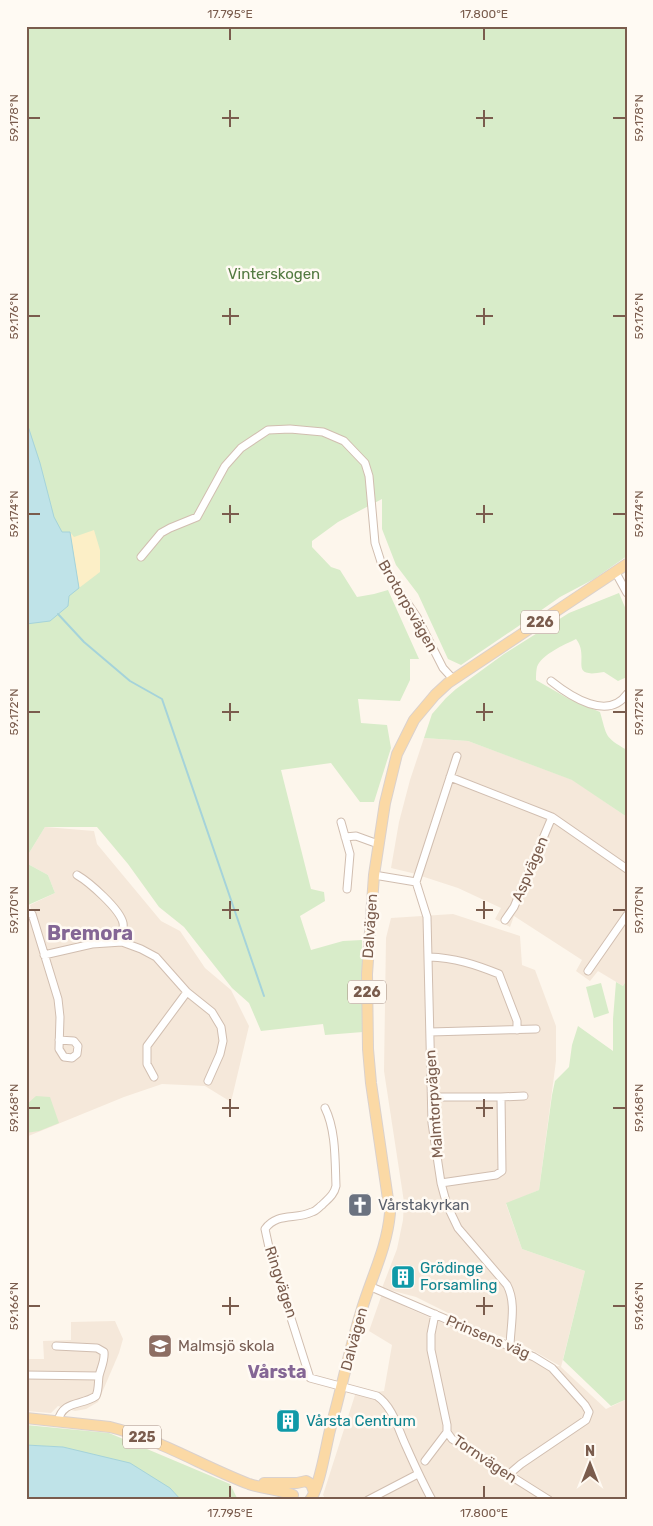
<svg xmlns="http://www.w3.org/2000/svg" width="653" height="1526" font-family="Rubik,sans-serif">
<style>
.residential{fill:#f5e8da}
.green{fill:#d8ecc9}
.sand{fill:#fcefc7}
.water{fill:#bfe3e8;stroke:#a5d3da}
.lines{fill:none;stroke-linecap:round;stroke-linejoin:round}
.stream{stroke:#a5d3da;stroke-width:2}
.minor-casing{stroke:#d1beb0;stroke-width:9}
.primary-casing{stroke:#dad1cd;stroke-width:12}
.minor{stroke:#fff;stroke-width:7}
.primary{stroke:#fbd9a5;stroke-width:10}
.ticks{fill:none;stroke:#7a5c4d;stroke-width:2}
.labels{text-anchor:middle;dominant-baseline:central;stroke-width:5;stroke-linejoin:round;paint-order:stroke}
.shield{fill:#fffaf3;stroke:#a28b7f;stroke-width:1}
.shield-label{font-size:14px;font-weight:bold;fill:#7a5c4d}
.park-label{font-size:15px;fill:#537a41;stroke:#fffaf3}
.street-label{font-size:15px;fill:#7a5c4d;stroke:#fffaf3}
.worship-label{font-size:15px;fill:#5b616d;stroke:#fffaf3;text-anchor:start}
.culture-label{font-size:15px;fill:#0d838f;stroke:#fffaf3;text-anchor:start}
.education-label{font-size:15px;fill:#785e54;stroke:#fffaf3;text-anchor:start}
.quarter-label{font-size:18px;font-weight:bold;fill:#846695;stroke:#fffaf3}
.district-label{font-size:20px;font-weight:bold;fill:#846695;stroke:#fffaf3}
.neatline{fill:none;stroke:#7a5c4d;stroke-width:2}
.ticks-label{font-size:12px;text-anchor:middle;fill:#7a5c4d}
</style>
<rect width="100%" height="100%" fill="#fdf6ec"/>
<path class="residential" d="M424 738 468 741 573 780 627 817V979L623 986 598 971 590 981 576 971 582 960 514 916 510 927 495 919 501 908 458 888 412 873 391 868 399 822 410 780Z
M45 827 94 831 97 844 161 921 180 931 205 968 231 990 249 1026 231 1102 205 1086 162 1084 124 1097 26 1137V917L32 914 30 905 55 893 48 875 26 863V858Z
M453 914 520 936 522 965 535 970 556 1026V1061L539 1190 506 1204 522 1249 585 1271 561 1367 606 1409 627 1399V1500H326L323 1495 355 1395 384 1391 392 1345 369 1331 382 1294 410 1309 546 1367 560 1366 518 1342 484 1331 416 1297 382 1288 397 1249 403 1220 404 1202 384 1071 386 938 391 918Z
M115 1321 123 1339 119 1353 98 1402 86 1409 75 1411 58 1406 51 1413 26 1411V1359H44L43 1341 71 1340V1322Z"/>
<path class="green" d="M26 26H627V556L594 579 560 597 523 623 461 665 448 659 418 594 396 565 382 529V499L338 522 312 541V547L331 567 340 570 357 597 374 594 388 590 419 659H410V680L400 701 358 699 361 723 387 725 391 748 374 802H360L331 763 281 770 311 889 324 892 325 901 300 916 311 950 343 941 362 940 363 1032 325 1035 323 1024 261 1031 249 1003 232 988 184 927 159 907 128 864 97 827H45L26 858Z
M619 593 627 612V677L618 681 604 672C566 679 591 658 576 639 564 645 542 654 537 667 536 671 536 676 536 680L569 699 600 712C607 736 604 737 627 750V817L572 780 468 741 424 738 432 714 446 698 456 689 504 654 569 613Z
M26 863 48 875 55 893 26 906Z
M627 979V1399L611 1406 563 1360 585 1271 522 1249 506 1203 539 1190 552 1095 555 1081 569 1067 572 1045 578 1026 613 1051V1019L616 982 623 986Z
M601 983 609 1013 594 1018 586 987Z
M36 1096 50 1097 59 1123 39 1131 26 1133V1105Z
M26 1425 109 1433 230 1484 238 1500H181L170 1488 63 1447 26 1445Z"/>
<path class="sand" d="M94 530 100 550V572L79 588 70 532 74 537Z"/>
<path class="water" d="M26 420 40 463 54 517 62 532H70L79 588 69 596 68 606 50 621 26 624Z
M26 1445 63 1447 130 1463 170 1488 181 1500H26Z"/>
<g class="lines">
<path class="stream" d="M58 614 84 642 130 681 162 699 264 996"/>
<defs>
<path id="minor" d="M141 557 161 533 170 528 197 517 225 466 241 448 268 430 290 429 323 432 344 441 365 463 369 476 375 543 381 562 397 588 417 617 443 668 453 679
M616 573 627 593
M551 681C571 697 608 721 627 694
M450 777 552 817 627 869
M341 822 350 854 347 889
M345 837 356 836 378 844
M77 875C89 882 120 909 123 923 124 928 122 936 122 942
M374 875 416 882 427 917 432 1123 441 1183 447 1205 458 1228 507 1285C517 1304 510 1327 510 1348
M416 882 457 756
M26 913 32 914 58 999 60 1017 59 1049 64 1057 72 1058 77 1054 78 1046 74 1041 59 1040
M505 920 514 907 552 817
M44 955 92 944 122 942 141 949 156 957 187 992 212 1012 221 1027 223 1041 220 1054 208 1081
M429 957C455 958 474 964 499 974L517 1021V1030
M588 971 627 915
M430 1032 536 1029
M154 1077 147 1064V1046L187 992
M432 1097H501
M325 1108C336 1130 335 1161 336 1186 334 1195 328 1199 322 1205 319 1207 316 1211 312 1212 296 1220 277 1212 265 1229L270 1252 310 1378 377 1396C393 1407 398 1429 406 1446 414 1464 422 1482 432 1500
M441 1183 496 1175 502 1171 501 1097 524 1096
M369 1286 534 1357 552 1368 585 1405 589 1412 586 1420 521 1464 508 1475
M435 1314 431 1334V1350L447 1425V1432L452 1439 549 1500
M56 1346 97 1348 104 1352C105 1361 101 1367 99 1376 98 1383 99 1389 96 1396 81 1406 63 1400 58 1421
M26 1375 99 1376
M425 1461 447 1432
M368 1500 418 1474"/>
<path id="primary" d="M26 1418 110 1427C159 1439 202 1466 249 1484 263 1489 279 1489 293 1495
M264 1483H297L306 1481 311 1484 314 1492
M310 1500C319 1490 326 1446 330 1430 341 1391 349 1351 361 1312 371 1278 387 1248 390 1213L371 1083 368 1049 367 974 374 875 385 803 397 754 414 720 435 695 448 683 627 564"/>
</defs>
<use href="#minor" class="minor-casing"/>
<use href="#primary" class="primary-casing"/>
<use href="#minor" class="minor"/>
<use href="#primary" class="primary"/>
</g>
<path class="ticks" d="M230 28V40M484 28V40M230 110V127M484 110V127M28 118H40M222 118H239M476 118H493M613 118H626M230 308V325M484 308V325M28 316H40M222 316H239M476 316H493M613 316H626M230 505V523M484 505V523M28 514H40M222 514H239M476 514H493M613 514H626M230 703V721M484 703V721M28 712H40M222 712H239M476 712H493M613 712H626M230 901V919M484 901V919M28 910H40M222 910H239M476 910H493M613 910H626M230 1099V1117M484 1099V1117M28 1108H40M222 1108H239M476 1108H493M613 1108H626M230 1297V1315M484 1297V1315M28 1306H40M222 1306H239M476 1306H493M613 1306H626M230 1486V1498M484 1486V1498"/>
<defs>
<symbol id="church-square" viewBox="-11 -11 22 22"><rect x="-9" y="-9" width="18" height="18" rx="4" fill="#6b7280" stroke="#fffaf3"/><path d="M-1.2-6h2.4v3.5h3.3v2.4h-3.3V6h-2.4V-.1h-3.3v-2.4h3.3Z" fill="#fff"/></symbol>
<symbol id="building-square" viewBox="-11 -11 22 22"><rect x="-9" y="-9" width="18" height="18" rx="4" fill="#0f9aa8" stroke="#fffaf3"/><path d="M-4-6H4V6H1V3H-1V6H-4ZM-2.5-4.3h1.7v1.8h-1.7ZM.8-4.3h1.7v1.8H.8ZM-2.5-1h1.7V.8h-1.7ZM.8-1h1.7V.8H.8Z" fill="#fff"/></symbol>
<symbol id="school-square" viewBox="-11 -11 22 22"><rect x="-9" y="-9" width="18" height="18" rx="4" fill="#8d6e63" stroke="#fffaf3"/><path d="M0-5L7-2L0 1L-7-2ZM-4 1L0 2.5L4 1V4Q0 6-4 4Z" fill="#fff"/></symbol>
</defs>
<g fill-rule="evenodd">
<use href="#church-square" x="346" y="1191" width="28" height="28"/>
<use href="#building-square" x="389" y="1263" width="28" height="28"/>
<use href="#school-square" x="146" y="1332" width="28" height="28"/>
<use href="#building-square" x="274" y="1407" width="28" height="28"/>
</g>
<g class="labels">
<g class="shield">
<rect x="521" y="610.5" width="38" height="23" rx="4"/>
<rect x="348" y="980.5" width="38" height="23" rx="4"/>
<rect x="123" y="1425.5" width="38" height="23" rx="4"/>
</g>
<g class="shield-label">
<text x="540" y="622">226</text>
<text x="367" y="992">226</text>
<text x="142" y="1437">225</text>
</g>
<g class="park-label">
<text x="274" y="274">Vinterskogen</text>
</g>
<g class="street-label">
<text transform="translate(408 606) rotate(60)">Brotorpsvägen</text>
<text transform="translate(530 869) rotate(-67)">Aspvägen</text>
<text transform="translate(370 926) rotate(-86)">Dalvägen</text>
<text transform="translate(434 1104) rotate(-94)">Malmtorpvägen</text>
<text transform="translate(281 1282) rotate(72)">Ringvägen</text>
<text transform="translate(488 1337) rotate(23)">Prinsens väg</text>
<text transform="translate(354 1339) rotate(-75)">Dalvägen</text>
<text transform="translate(485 1459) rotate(34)">Tornvägen</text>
</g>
<g class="worship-label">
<text x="378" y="1205">Vårstakyrkan</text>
</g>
<g class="culture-label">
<text x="420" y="1268">Grödinge<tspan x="420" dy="17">Forsamling</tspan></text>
<text x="306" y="1421">Vårsta Centrum</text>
</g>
<g class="education-label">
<text x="178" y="1346">Malmsjö skola</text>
</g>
<g class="quarter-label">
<text x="277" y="1372">Vårsta</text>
</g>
<g class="district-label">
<text x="90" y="933">Bremora</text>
</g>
</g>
<rect width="653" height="1526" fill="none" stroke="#fffaf3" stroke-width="55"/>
<g transform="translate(590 1464)" stroke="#fffaf3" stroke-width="4" paint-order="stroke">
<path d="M0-4L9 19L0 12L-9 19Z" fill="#7a5c4d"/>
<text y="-8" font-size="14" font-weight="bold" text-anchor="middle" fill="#7a5c4d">N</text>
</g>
<rect x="28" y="28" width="598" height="1470" class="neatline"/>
<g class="ticks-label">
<text x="230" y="18">17.795°E</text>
<text x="484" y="18">17.800°E</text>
<text transform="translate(14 118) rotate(-90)" y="4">59.178°N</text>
<text transform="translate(639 118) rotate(-90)" y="4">59.178°N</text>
<text transform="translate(14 316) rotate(-90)" y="4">59.176°N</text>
<text transform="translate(639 316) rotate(-90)" y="4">59.176°N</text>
<text transform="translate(14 514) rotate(-90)" y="4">59.174°N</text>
<text transform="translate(639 514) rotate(-90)" y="4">59.174°N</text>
<text transform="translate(14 712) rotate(-90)" y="4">59.172°N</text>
<text transform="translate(639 712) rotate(-90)" y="4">59.172°N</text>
<text transform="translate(14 910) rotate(-90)" y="4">59.170°N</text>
<text transform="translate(639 910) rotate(-90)" y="4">59.170°N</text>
<text transform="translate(14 1108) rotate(-90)" y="4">59.168°N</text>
<text transform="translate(639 1108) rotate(-90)" y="4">59.168°N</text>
<text transform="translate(14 1306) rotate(-90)" y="4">59.166°N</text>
<text transform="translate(639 1306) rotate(-90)" y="4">59.166°N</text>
<text x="230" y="1517">17.795°E</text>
<text x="484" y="1517">17.800°E</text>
</g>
</svg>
